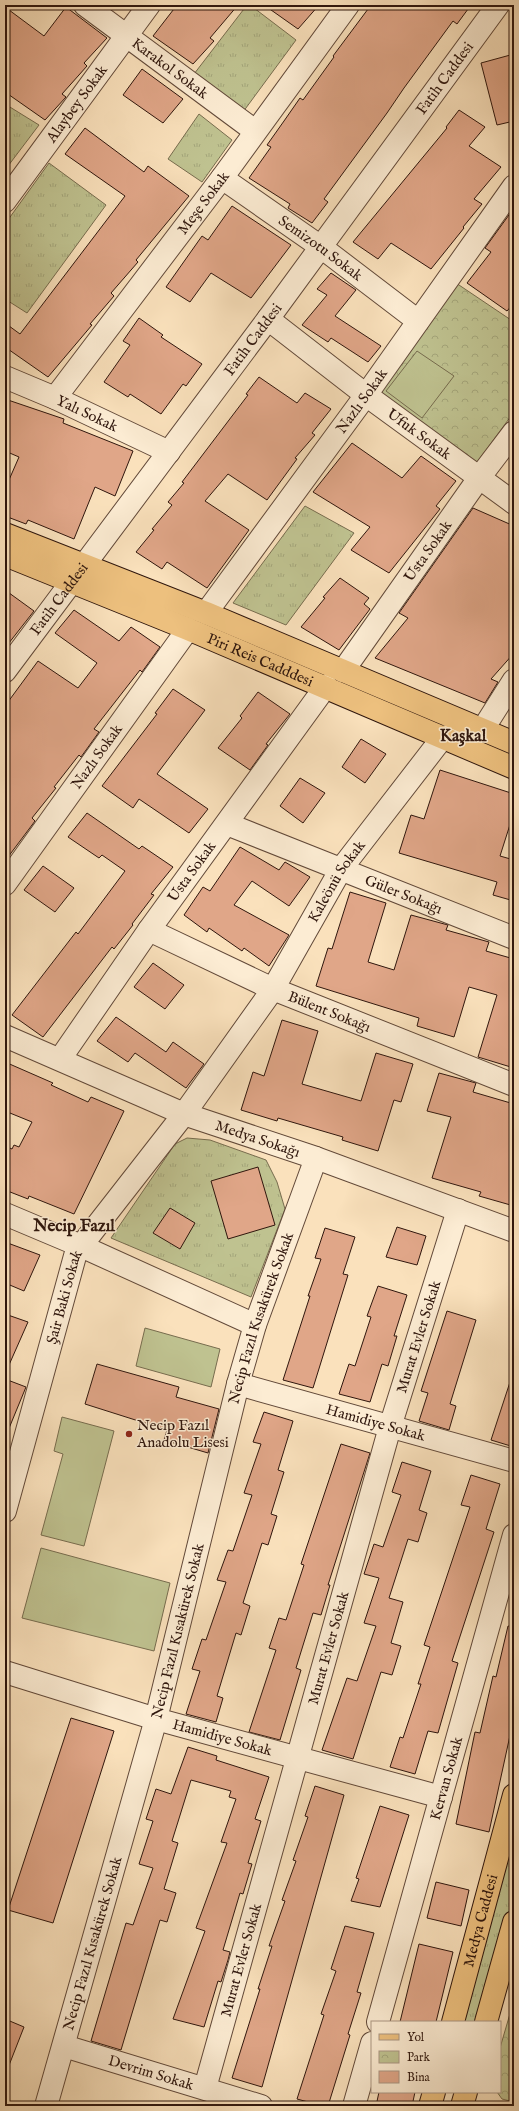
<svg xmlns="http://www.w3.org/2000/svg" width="519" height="2111" font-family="'IM FELL English',serif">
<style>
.grass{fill:url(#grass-tufts);stroke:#776c4e}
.park{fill:url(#park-crowns);stroke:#776c4e}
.pitch{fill:#bfc290;stroke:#776c4e}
.building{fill:#e0a688;stroke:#2f160d}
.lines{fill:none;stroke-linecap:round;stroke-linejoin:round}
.minor-casing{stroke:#624939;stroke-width:24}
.major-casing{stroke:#2f160d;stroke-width:24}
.minor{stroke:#fcecd3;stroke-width:22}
.major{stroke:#edc07e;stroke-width:22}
.poi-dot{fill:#8f2418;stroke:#fcecd3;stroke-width:1.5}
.labels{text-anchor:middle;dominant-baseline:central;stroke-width:3;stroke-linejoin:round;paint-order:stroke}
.street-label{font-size:15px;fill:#2f160d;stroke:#fcecd3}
.poi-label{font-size:15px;fill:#2f160d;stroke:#fcecd3;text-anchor:start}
.quarter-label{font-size:17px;font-weight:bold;fill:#2f160d;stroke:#fcecd3}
</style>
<defs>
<pattern id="grass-tufts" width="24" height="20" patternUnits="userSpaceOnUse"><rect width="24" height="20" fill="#bfc290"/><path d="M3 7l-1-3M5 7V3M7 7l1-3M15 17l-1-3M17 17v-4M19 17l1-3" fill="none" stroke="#a4a67b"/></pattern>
<pattern id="park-crowns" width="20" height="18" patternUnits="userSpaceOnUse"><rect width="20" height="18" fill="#bfc290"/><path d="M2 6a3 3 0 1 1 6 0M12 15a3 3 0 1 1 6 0" fill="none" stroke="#a4a67b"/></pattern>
</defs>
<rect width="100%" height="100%" fill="#fae1bc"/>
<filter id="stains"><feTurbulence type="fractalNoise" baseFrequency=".005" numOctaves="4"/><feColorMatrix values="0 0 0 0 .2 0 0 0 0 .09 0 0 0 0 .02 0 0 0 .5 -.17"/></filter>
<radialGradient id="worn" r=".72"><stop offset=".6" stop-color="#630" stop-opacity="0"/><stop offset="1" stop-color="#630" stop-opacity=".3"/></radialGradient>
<path class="grass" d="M247 5H250L296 40 243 112 194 74Z
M5 104 39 125 5 170Z
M199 114 232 140 202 182 168 159Z
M49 163 106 205 27 313 5 299V224Z
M305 506 354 533 286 625 233 603Z
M187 1138 210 1140 266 1160 277 1182 285 1209 251 1297 111 1238 175 1144Z
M514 1825V1895L478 2022H460Z"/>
<path class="park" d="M456 283 514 322V412L475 465 373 394Z
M514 2000V2102L502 2099 497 2092H500V2048Z"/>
<path class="pitch" d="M417 351 454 376 422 418 386 391Z
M145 1328 220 1349 211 1387 136 1366Z
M62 1417 114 1431 84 1546 41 1535 63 1454 54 1451Z
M41 1548 170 1583 154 1651 22 1618Z"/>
<path class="building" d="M177 5H238L210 38 214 41 193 64 153 36Z
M264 5H319L298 29Z
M371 5H471L457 24 453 21 404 88 387 113 324 199 328 202 312 223 288 208 290 204 249 178 271 147 267 145 284 121 300 98 303 100 334 57 333 56Z
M5 7 44 36 66 7 107 38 84 63 87 66 62 94 66 97 45 120 5 92Z
M514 54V121L497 125 481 63Z
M142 69 183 99 163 123 123 95Z
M459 110 485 127 469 146 501 167 474 199 482 204 463 227 464 228 431 269 391 243 378 259 353 242 447 128 446 127Z
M85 128 144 172 148 166 189 196 136 260 138 262 111 293 114 296 90 324 92 325 48 377 5 347V323L20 334 125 196 65 154Z
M232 206 291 245 251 298 211 273 190 302 166 287 202 236 208 240Z
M514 208V303L507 311 467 283 491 252 485 248Z
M331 273 356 290 335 316 381 346 368 362 331 338 328 342 302 325 327 295 317 289Z
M139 318 163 335 161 337 202 364 186 386 183 384 161 414 130 394 128 397 104 382 130 345 123 341Z
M259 377 297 403 305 393 331 409 312 433 315 435 295 458 297 459 267 500 228 474 205 501 249 530 207 588 167 562 162 569 136 552 154 530 152 529 172 505 168 502 184 483 182 482 248 395 246 394Z
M5 399 64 419 63 423 133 451 115 496 95 487 74 539 28 520 26 524 5 516V489L19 457 5 451Z
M352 443 402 478 421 456 456 481 436 506 440 509 389 573 351 550 370 527 313 492Z
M473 508 514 526V653L491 679 498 682 485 703 375 658 408 618 399 613Z
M340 578 369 598 364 604 370 609 339 650 301 627 325 598 323 597Z
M5 590 34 611 5 648Z
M74 610 119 641 131 627 160 647 142 672 140 670 94 729 99 732 81 757 79 755 54 787 56 788 32 818 35 821 5 861V706L38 661 78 688 97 663 55 633Z
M173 689 205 710 157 774 208 809 189 833 139 799 133 808 102 786 157 714 155 713Z
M258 692 290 714 266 744 268 745 250 770 218 748 242 718 240 716Z
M361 739 386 754 365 783 342 767Z
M440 770 514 794V812L500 856 514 860V901L493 895 497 882 399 853 411 815 424 819Z
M300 778 325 793 303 823 280 806Z
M87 813 139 849 142 846 173 867 151 894 154 895 132 924 133 925 114 949 112 947 43 1037 12 1015 76 932 78 934 125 871 102 855 99 858 68 837Z
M240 847 279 870 285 862 310 877 289 906 252 881 234 905 289 935 269 966 244 948 242 951 209 928 207 932 184 915 203 887 210 891Z
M43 866 74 888 55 912 24 890Z
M350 892 386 903 368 962 394 970 411 915 448 925 446 930 489 942 486 951 514 959V1068L478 1057 497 995 469 987 454 1037 417 1026 419 1018 316 986 328 948 332 949Z
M153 963 184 985 165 1009 134 987Z
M116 1017 166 1052 173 1042 204 1064 186 1088 135 1053 128 1062 97 1041Z
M282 1020 318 1031 302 1084 361 1101 376 1053 413 1064 401 1102 394 1100 378 1151 342 1140 343 1137 278 1118 277 1121 241 1110 253 1072 264 1076Z
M5 1062 53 1083 51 1085 88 1102 91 1097 124 1111 74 1214 29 1196 28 1199 5 1190V1146L12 1149 14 1145 19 1147 32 1122 5 1111Z
M439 1073 476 1083 473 1092 514 1104V1206L479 1196 481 1192 432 1178 451 1117 427 1111Z
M258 1167 275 1225 228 1239 211 1181Z
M170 1208 195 1223 180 1249 153 1233Z
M397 1227 426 1236 417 1265 386 1257Z
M325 1228 355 1237 343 1274 348 1275 313 1388 283 1380 310 1296H308L321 1259 315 1258Z
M5 1242 40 1255 24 1291 5 1283Z
M378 1286 407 1295 394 1336H397L388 1366 382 1364 370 1402 339 1394 349 1364 355 1366 371 1317 367 1316Z
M447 1311 476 1320 450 1404 456 1406 449 1430 419 1421 428 1393 421 1391Z
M5 1314 28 1322 5 1374Z
M97 1364 179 1387 176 1397 219 1409 208 1453 164 1440 167 1430 85 1404Z
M5 1379 26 1387 5 1438Z
M511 1379H514V1447L491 1440Z
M264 1412 293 1421 278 1470 284 1472 271 1514 277 1516 268 1545 262 1543 243 1603 250 1606 241 1635 236 1633 217 1696 223 1698 216 1722 186 1714 200 1671 192 1669 202 1639 206 1640 226 1582 217 1580 228 1550 233 1551 252 1495 244 1493 261 1444 253 1442Z
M341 1444 370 1453 328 1585H330L321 1615 313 1613 296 1668 301 1670 280 1740 249 1732 276 1650 269 1648 279 1618 286 1620 304 1565 301 1564Z
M402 1462 431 1471 419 1510 427 1513 418 1542 408 1539 389 1598 403 1602 391 1643 401 1646 392 1675 381 1672 353 1759 322 1750 347 1678 357 1681 376 1626 364 1623 379 1578 364 1574 374 1544 383 1547 401 1495 392 1492Z
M471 1475 500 1484 486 1529 494 1532 452 1661 458 1663 438 1733 428 1731 415 1774 390 1767 400 1737 403 1738 421 1684H418L430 1647 424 1645 470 1507 461 1505Z
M508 1626 514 1627V1717L489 1832 456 1824 475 1732 480 1733 493 1676 496 1677Z
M71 1718 114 1731 53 1923 8 1910Z
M188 1747 217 1756 216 1760 269 1777 255 1819 261 1821 248 1863 252 1864 243 1894 240 1893 223 1950 230 1952 228 1960 221 1982 218 1981 204 2027 173 2019 205 1931 196 1928 227 1843 221 1842 236 1799 229 1797 231 1791 191 1780 172 1841 178 1843 164 1889 176 1893 167 1922 160 1920 121 2050 91 2041 126 1923 133 1925 153 1868 139 1864 153 1821 146 1819 156 1789 171 1794Z
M315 1786 344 1795 262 2087 232 2078 260 1989H258L272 1946H269L285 1901 282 1900 296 1861 293 1860 308 1817 305 1816Z
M380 1806 409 1815 380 1907 351 1901 359 1879 356 1878Z
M436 1882 469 1890 461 1926 427 1918Z
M345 1926 374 1933 357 1992 361 1993 348 2034 350 2035 328 2106H323L297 2099 324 2015 321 2014 336 1971 331 1969Z
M419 1944 453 1952 436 2022H400Z
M5 2019 24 2027 6 2073H5Z
M379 2092H415L412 2106H376Z"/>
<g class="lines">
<defs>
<g id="minor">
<path id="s1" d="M85 5 255 131"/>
<path id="s2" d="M222 178 321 247 418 321"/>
<path id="s3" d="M5 201 149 5"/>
<path id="s4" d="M268 319 366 395 514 503"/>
<path id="s5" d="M5 377 55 398 169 452"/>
<path id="s6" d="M55 398 222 178 348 5"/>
<path id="s7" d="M206 613 366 395 514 186"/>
<path id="s8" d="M5 671 268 319 498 5"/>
<path id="s9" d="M343 671 479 478 514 432"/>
<path id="s10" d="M227 824 514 938"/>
<path id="s11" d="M5 884 188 629"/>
<path id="s12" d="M149 930 273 989 514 1085"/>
<path id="s13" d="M5 1036 184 1114 316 1158 514 1231"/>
<path id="s14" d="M60 1059 149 930 326 686"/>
<path d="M5 1214 81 1246 255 1325"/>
<path id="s15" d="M238 1384 514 1461"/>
<path id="s16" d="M5 1511 75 1256 81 1246 184 1114 273 989 341 869 443 737 483 729 514 680"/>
<path id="s17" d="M5 1672 156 1719 441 1797"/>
<path id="s18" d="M378 2022 514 1535"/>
<path id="s19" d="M64 2046 261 2106"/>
<path id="s20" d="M205 2088 390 1427 458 1210"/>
<path id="s21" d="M46 2106 156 1719 238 1384 255 1325 316 1158"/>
<path d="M354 2106 372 2043"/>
</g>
<g id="major">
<path d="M5 534 206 613 514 743"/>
<path id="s22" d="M5 555 188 629 514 768"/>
<path id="s23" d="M453 2022 514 1795"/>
<path d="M486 2022 514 1922"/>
<path d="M430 2106 434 2092"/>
<path d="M462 2106 466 2092"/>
</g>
</defs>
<use href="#minor" class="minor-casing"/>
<use href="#major" class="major-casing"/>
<use href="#minor" class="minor"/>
<use href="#major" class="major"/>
</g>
<circle class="poi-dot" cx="129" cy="1434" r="4"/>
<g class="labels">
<g class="street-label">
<text stroke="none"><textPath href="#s1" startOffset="106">Karakol Sokak</textPath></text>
<text stroke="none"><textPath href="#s8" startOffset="738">Fatih Caddesi</textPath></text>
<text stroke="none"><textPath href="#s3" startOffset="121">Alaybey Sokak</textPath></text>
<text stroke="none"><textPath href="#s6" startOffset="245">Meşe Sokak</textPath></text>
<text stroke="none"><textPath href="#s2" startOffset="121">Semizotu Sokak</textPath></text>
<text stroke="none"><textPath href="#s8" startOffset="414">Fatih Caddesi</textPath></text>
<text stroke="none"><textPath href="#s7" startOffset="263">Nazlı Sokak</textPath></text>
<text stroke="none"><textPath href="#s5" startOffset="90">Yalı Sokak</textPath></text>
<text stroke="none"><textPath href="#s4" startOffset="190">Ufuk Sokak</textPath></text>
<text stroke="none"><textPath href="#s9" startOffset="147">Usta Sokak</textPath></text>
<text stroke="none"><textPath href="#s8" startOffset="90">Fatih Caddesi</textPath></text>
<text stroke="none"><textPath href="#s22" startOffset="276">Piri Reis Cadddesi</textPath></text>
<text stroke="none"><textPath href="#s11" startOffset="157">Nazlı Sokak</textPath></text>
<text stroke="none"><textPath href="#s14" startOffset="229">Usta Sokak</textPath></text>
<text stroke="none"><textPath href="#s16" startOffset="722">Kaleönü Sokak</textPath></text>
<text stroke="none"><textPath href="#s10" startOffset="190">Güler Sokağı</textPath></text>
<text stroke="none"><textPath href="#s12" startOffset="198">Bülent Sokağı</textPath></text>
<text stroke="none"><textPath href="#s13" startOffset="273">Medya Sokağı</textPath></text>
<text stroke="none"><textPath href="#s16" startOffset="222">Şair Baki Sokak</textPath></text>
<text stroke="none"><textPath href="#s21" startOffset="817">Necip Fazıl Kısakürek Sokak</textPath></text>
<text stroke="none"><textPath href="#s20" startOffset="781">Murat Evler Sokak</textPath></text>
<text stroke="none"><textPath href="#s15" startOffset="143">Hamidiye Sokak</textPath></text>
<text stroke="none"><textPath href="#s21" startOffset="493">Necip Fazıl Kısakürek Sokak</textPath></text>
<text stroke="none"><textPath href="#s20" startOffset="457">Murat Evler Sokak</textPath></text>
<text stroke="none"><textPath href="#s17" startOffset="227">Hamidiye Sokak</textPath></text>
<text stroke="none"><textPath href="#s18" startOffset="253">Kervan Sokak</textPath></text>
<text stroke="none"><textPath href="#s23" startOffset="105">Medya Caddesi</textPath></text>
<text stroke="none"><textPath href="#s21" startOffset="169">Necip Fazıl Kısakürek Sokak</textPath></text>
<text stroke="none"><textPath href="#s20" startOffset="133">Murat Evler Sokak</textPath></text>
<text stroke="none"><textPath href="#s19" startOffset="91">Devrim Sokak</textPath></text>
</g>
<g class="poi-label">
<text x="137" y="1425">Necip Fazıl<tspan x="137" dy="17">Anadolu Lisesi</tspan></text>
</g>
<g class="quarter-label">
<text x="463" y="736">Kaşkal</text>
<text x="74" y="1226">Necip Fazıl</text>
</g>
</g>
<rect width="519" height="2111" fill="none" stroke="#fae1bc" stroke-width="20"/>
<rect x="6" y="6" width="507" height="2099" fill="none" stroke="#2f160d" stroke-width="2"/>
<rect x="10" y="10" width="499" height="2091" fill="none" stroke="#2f160d"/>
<rect x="371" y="2021" width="130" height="72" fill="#fcecd3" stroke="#aa9684"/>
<rect x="379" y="2034" width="20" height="6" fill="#edc07e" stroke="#aa9684"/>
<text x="407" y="2041" font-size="12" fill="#2f160d">Yol</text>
<rect x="379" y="2051" width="20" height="12" fill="url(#park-crowns)" stroke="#aa9684"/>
<text x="407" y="2061" font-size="12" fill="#2f160d">Park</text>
<rect x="379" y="2071" width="20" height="12" fill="#e0a688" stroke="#aa9684"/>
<text x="407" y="2081" font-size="12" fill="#2f160d">Bina</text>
<rect width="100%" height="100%" filter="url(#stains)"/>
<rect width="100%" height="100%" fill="url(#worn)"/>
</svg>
